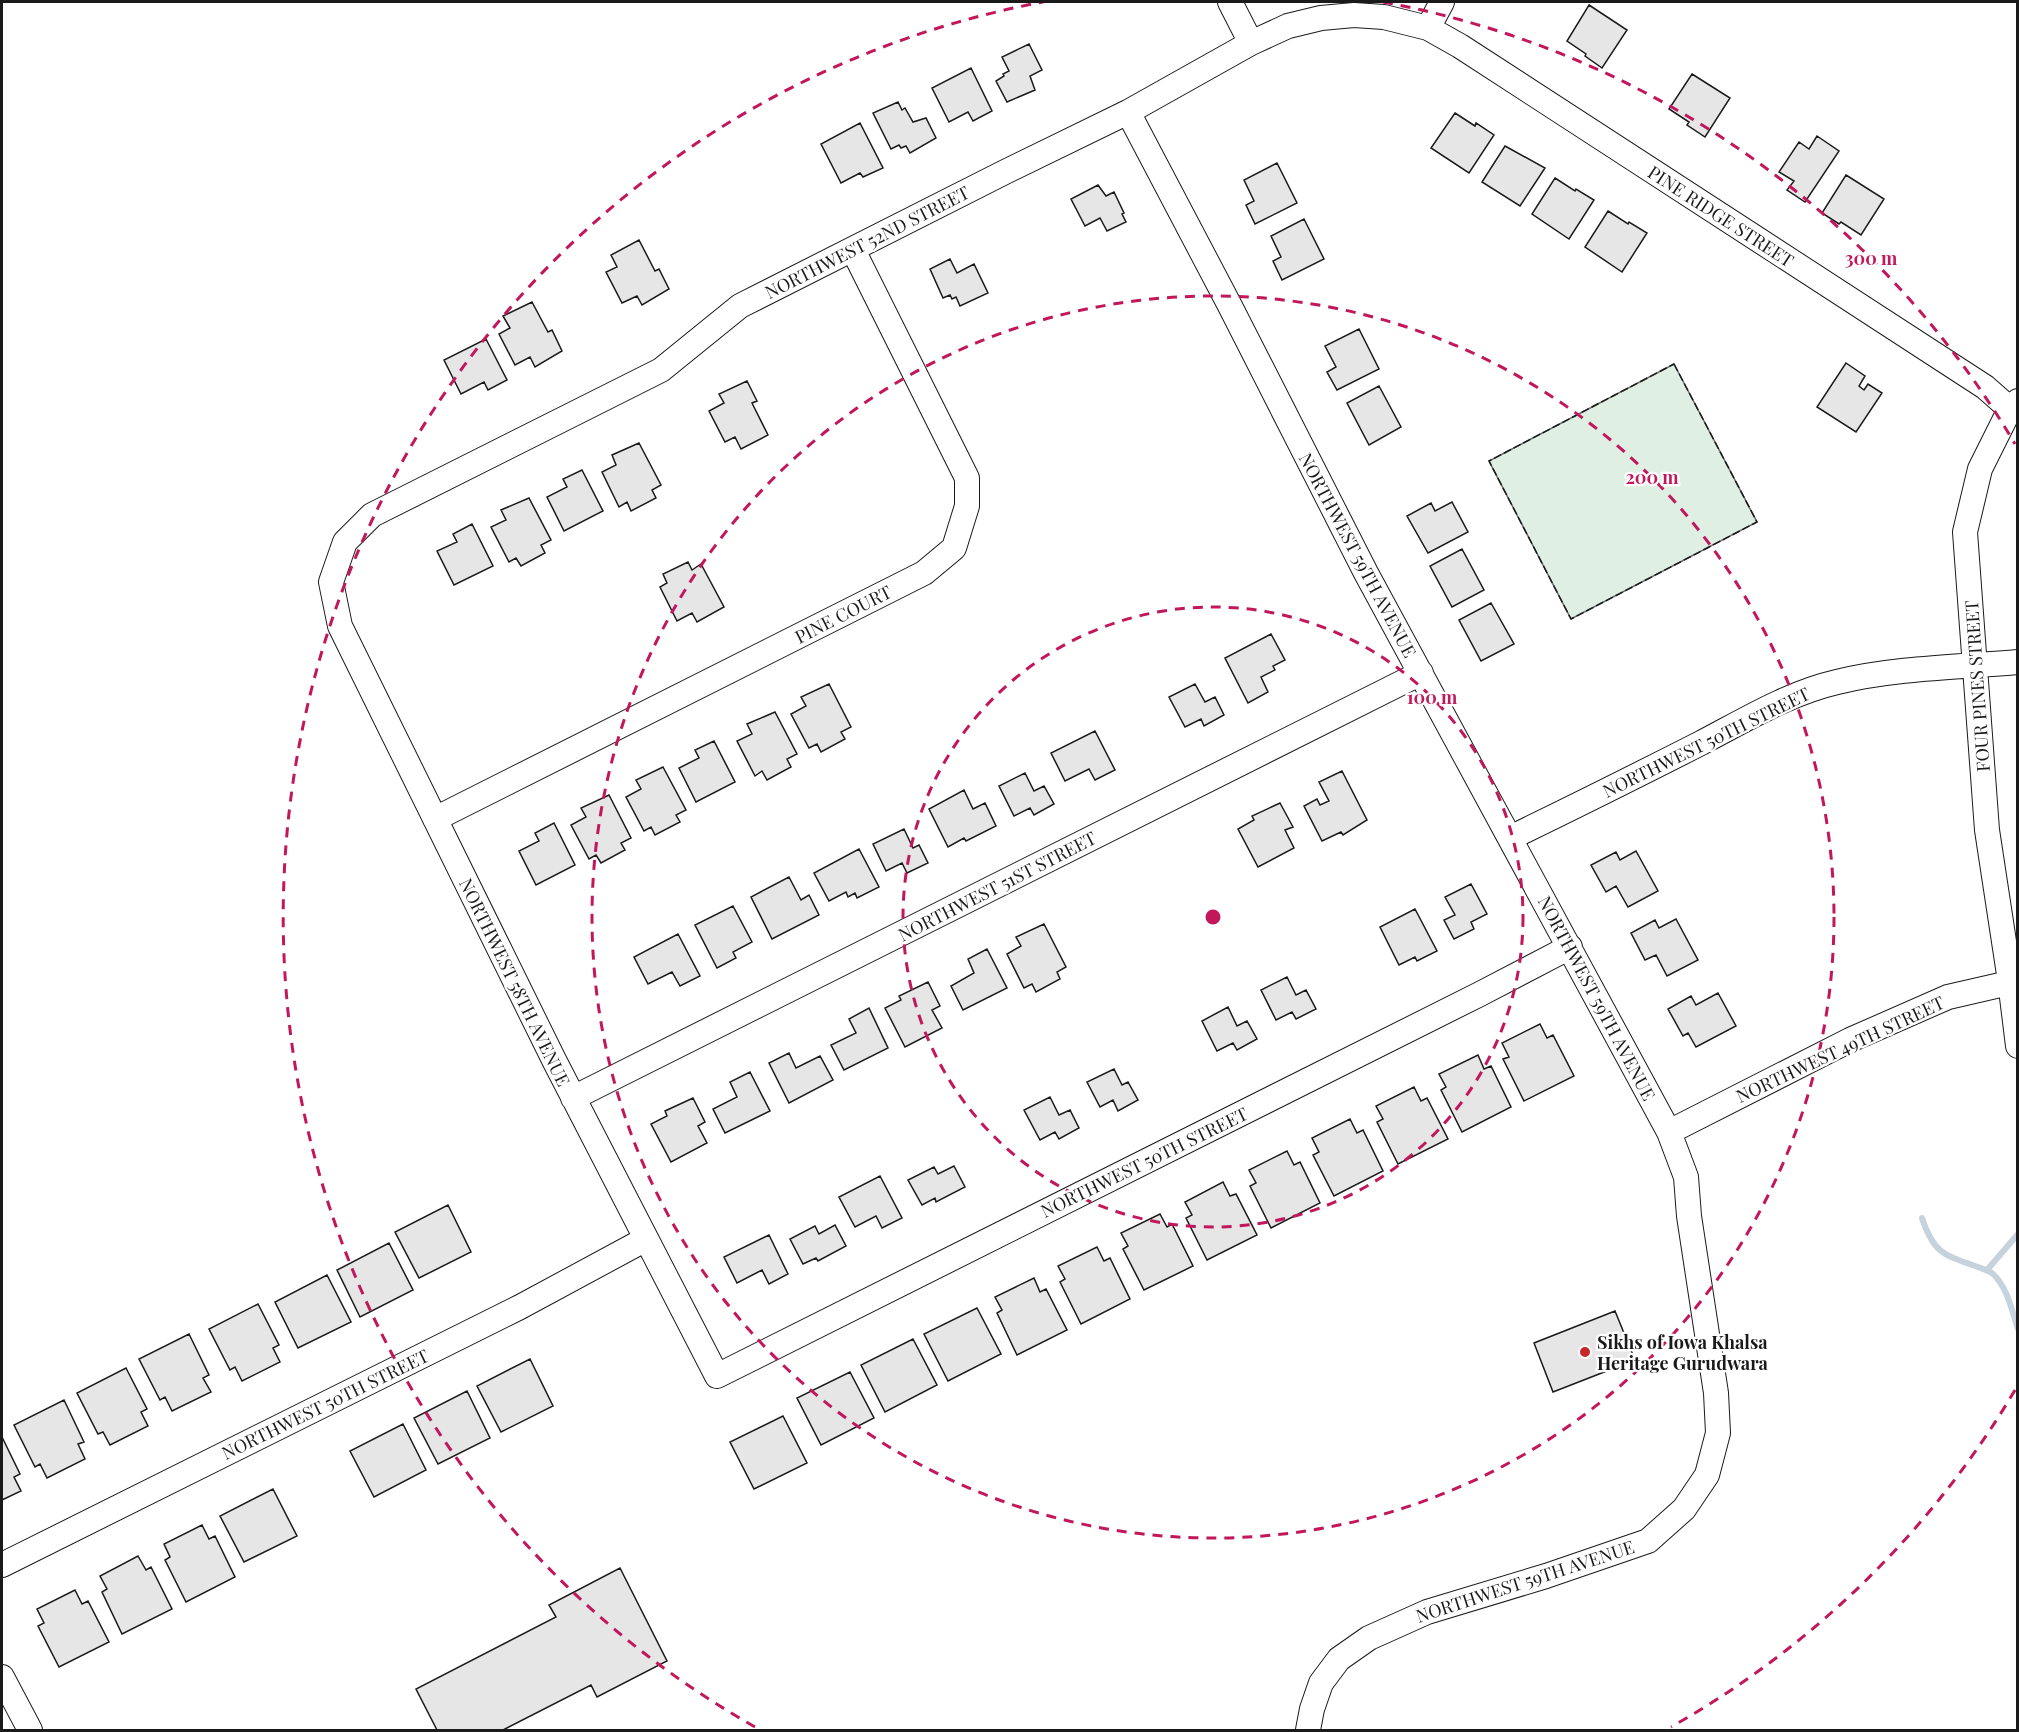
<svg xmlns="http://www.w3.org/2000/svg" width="2019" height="1732" font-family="'Playfair Display',serif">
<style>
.green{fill:#e0efe3;stroke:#6a6a6a;stroke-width:1.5}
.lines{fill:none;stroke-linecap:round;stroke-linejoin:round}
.stream{stroke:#c6d2dc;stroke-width:6}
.building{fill:#e6e6e6;stroke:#1a1a1a;stroke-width:1.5}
.minor-casing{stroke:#1a1a1a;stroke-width:26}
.minor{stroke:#fff;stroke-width:24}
.fence{stroke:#1a1a1a;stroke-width:1.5;stroke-dasharray:8 3;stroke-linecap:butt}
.ring{fill:none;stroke:#c2185b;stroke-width:3;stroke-dasharray:10 8}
.poi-dot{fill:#c62828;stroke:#fff;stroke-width:2}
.labels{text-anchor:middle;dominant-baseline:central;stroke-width:4.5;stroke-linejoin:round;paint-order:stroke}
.street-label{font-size:18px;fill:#1a1a1a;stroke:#fff}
.poi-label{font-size:18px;font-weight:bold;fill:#1a1a1a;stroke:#fff;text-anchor:start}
.centre{fill:#c2185b;stroke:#fff;stroke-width:3}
.ring-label{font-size:18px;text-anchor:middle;font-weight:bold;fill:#c2185b;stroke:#fff;stroke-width:4.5;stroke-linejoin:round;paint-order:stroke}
</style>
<rect width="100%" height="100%" fill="#fff"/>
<path class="green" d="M1674 364 1757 522 1571 619 1489 461Z"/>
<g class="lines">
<path class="stream" d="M1922 1218C1933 1252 1943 1255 1975 1266 1980 1268 1988 1270 1992 1273 2007 1286 2012 1311 2018 1329
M1987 1270 2018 1234"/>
</g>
<path class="building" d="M1589 5 1627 30 1602 68 1585 56 1586 54 1567 41Z
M1029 44 1042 70 1030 76 1035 90 1007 102 996 81 1004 76 1003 74 1009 71 1002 57Z
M971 68 992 111 973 121 968 112 949 122 932 88Z
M1692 74 1730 98 1705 137 1687 125 1689 122 1669 109Z
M898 102 902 110 905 108 913 122 926 118 936 138 910 153 906 146 901 148 899 145 891 149 873 113Z
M1455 113 1475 126 1476 123 1494 135 1469 173 1431 148Z
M860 123 883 168 863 177 860 173 841 183 821 144Z
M1817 136 1839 151 1805 202 1787 190 1794 181 1779 172 1799 142 1809 149Z
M1505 146 1545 168 1520 206 1482 182Z
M1277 163 1297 203 1255 224 1246 205 1254 201 1244 180Z
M1846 175 1884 199 1861 235 1841 222 1839 224 1822 213Z
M1555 178 1575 191 1576 189 1594 200 1569 239 1532 214Z
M1098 185 1106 196 1114 192 1124 213 1122 214 1126 222 1107 231 1100 218 1085 226 1071 199Z
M1608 211 1628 224 1629 222 1647 233 1622 272 1585 247Z
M1304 219 1324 259 1282 280 1273 261 1281 257 1271 236Z
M639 240 655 271 659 269 669 289 642 305 637 296 622 303 606 272 617 267 611 255Z
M950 259 957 273 974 264 988 293 960 306 956 297 952 299 950 295 943 298 930 269Z
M532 302 548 332 552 330 562 351 535 367 530 357 515 365 499 334 510 328 503 316Z
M1359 329 1379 369 1337 390 1327 372 1336 367 1325 346Z
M486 339 507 380 488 390 484 382 461 394 444 360Z
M1846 363 1865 376 1859 386 1864 390 1868 384 1882 393 1856 432 1817 407Z
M747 381 757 401 752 403 768 435 741 449 735 437 725 442 709 411 724 403 719 394Z
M1379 386 1401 427 1369 445 1347 403Z
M639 443 661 485 652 490 656 498 631 511 627 502 619 507 602 472 616 465 612 455Z
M582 470 603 511 564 531 547 497 567 487 563 479Z
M529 498 551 540 541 545 545 553 521 566 516 558 509 562 491 527 506 520 501 510Z
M1452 502 1468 532 1428 553 1407 516 1431 503 1435 511Z
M472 524 493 566 454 585 437 551 457 542 453 534Z
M1462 549 1484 590 1452 607 1430 566Z
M688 562 692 570 701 564 724 607 697 622 692 613 677 621 660 587 667 583 663 574Z
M1491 603 1514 644 1481 661 1459 620Z
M1271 634 1285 660 1273 666 1275 670 1261 677 1268 692 1248 703 1225 658Z
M829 684 851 727 841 732 845 739 821 752 817 744 809 748 791 714 806 706 801 697Z
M1195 684 1205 702 1215 697 1224 715 1204 726 1201 719 1185 727 1169 697Z
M775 712 797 754 787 759 791 767 767 780 762 771 755 776 737 741 752 734 747 724Z
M1095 731 1115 770 1095 780 1089 769 1065 781 1051 753Z
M714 741 735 782 696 802 679 768 699 758 695 750Z
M663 767 686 810 676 815 680 822 655 835 651 827 644 831 626 797 641 789 636 780Z
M1342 771 1367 820 1343 835 1341 832 1322 841 1304 806 1317 799 1320 805 1329 801 1319 782Z
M1025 773 1034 791 1044 786 1054 804 1034 815 1030 808 1014 816 999 786Z
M964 790 973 809 985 803 996 826 966 841 964 838 948 847 929 809Z
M609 795 631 838 621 843 625 850 601 863 596 855 589 859 571 825 586 817 581 808Z
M1280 803 1293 827 1285 830 1294 848 1258 867 1238 829 1254 820 1252 816Z
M554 823 575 865 536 885 519 851 539 841 535 833Z
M904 829 913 848 919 845 928 863 907 873 902 863 886 871 873 844Z
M859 849 879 887 857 898 855 893 848 897 846 892 829 901 814 873Z
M1636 851 1658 891 1628 907 1616 886 1606 892 1591 865 1616 852 1620 860Z
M789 877 801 900 809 895 819 915 772 939 751 897Z
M1471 884 1487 914 1471 922 1474 929 1454 939 1444 920 1455 915 1445 897Z
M733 906 752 942 733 952 736 958 717 968 695 925Z
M1415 909 1437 951 1417 961 1415 957 1399 965 1380 927Z
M1676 919 1698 960 1667 976 1656 955 1645 960 1631 933 1655 920 1659 928Z
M1044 924 1066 967 1057 972 1060 979 1036 992 1032 984 1024 988 1007 954 1021 946 1016 937Z
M678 934 700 976 680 986 672 972 648 984 634 957Z
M987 949 1007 988 963 1010 951 986 974 973 968 959Z
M1287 977 1296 995 1306 990 1316 1009 1296 1019 1292 1012 1276 1020 1261 990Z
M928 982 940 1006 932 1010 942 1028 905 1047 885 1008 901 1000 899 996Z
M1718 993 1736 1026 1696 1047 1688 1033 1683 1036 1668 1009 1691 996 1696 1005Z
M1228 1007 1237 1026 1247 1021 1257 1039 1237 1050 1233 1043 1217 1051 1202 1021Z
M869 1008 888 1048 844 1070 831 1045 856 1033 849 1019Z
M1540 1024 1547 1038 1553 1035 1574 1076 1524 1101 1503 1059 1509 1057 1502 1043Z
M789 1053 796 1068 820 1056 833 1080 789 1103 769 1063Z
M1478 1055 1484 1069 1491 1066 1511 1107 1462 1132 1441 1090 1446 1087 1439 1074Z
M1114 1069 1122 1085 1128 1082 1138 1100 1118 1111 1113 1100 1100 1107 1087 1082Z
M750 1072 770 1111 725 1133 713 1109 737 1097 730 1082Z
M1414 1087 1421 1101 1427 1098 1448 1139 1398 1164 1377 1122 1383 1119 1376 1106Z
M1050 1097 1059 1115 1070 1110 1079 1128 1059 1139 1055 1132 1040 1140 1024 1110Z
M693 1098 705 1122 698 1126 707 1143 671 1162 651 1124 667 1116 665 1111Z
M1350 1119 1357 1133 1363 1130 1383 1171 1334 1196 1313 1155 1319 1152 1312 1138Z
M1287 1151 1294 1165 1300 1162 1320 1203 1271 1228 1250 1186 1256 1183 1249 1170Z
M954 1166 965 1187 936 1202 935 1198 922 1205 908 1180 934 1167 938 1174Z
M880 1176 902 1218 882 1228 876 1216 855 1227 839 1197Z
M1223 1182 1230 1196 1236 1194 1257 1235 1207 1260 1186 1218 1192 1215 1185 1202Z
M448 1205 471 1252 419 1278 395 1232Z
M1160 1214 1167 1227 1172 1224 1193 1266 1144 1290 1123 1249 1128 1246 1121 1233Z
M835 1225 846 1246 818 1261 816 1258 803 1264 790 1239 815 1226 819 1234Z
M769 1235 788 1274 769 1284 762 1270 737 1283 724 1257Z
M389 1243 413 1290 360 1317 337 1270Z
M1097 1247 1104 1261 1110 1258 1130 1299 1081 1324 1060 1282 1065 1279 1058 1266Z
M327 1275 351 1322 298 1348 275 1302Z
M1034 1278 1040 1292 1046 1289 1067 1330 1017 1355 997 1313 1002 1310 995 1297Z
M258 1304 279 1345 273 1348 280 1362 242 1381 235 1367 230 1370 209 1329Z
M977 1308 1001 1354 948 1381 924 1334Z
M1615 1311 1635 1360 1553 1392 1534 1343Z
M189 1334 209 1375 203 1378 211 1392 172 1411 165 1397 160 1400 139 1359Z
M913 1339 937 1385 885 1412 861 1365Z
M530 1359 553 1406 501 1432 477 1386Z
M126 1368 147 1409 141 1412 148 1426 110 1445 103 1432 98 1434 77 1393Z
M850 1372 874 1418 821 1445 797 1398Z
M467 1391 490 1438 438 1464 414 1418Z
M64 1400 84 1442 78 1444 85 1459 47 1478 40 1464 35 1467 14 1425Z
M783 1416 807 1463 754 1489 730 1442Z
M403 1424 426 1470 374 1497 350 1451Z
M2 1437 20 1474 14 1477 21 1491 2 1500Z
M273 1489 297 1536 244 1562 220 1516Z
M202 1525 209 1539 215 1536 235 1577 186 1602 165 1560 170 1557 164 1544Z
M138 1556 146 1570 151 1567 172 1609 122 1634 102 1592 107 1589 100 1576Z
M620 1568 667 1661 597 1697 591 1685 503 1730H437L416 1689 556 1617 549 1605Z
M75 1590 82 1604 88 1601 109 1642 59 1667 38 1626 44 1623 37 1609Z"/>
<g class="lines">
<defs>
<path id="minor" d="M1230 2 1251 43
M1428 28 1442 2
M1128 112 1229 304 1366 573 1669 1132 1686 1177 1689 1216 1716 1393 1718 1433 1707 1475 1684 1509 1648 1541 1546 1576 1427 1612 1369 1638 1339 1659 1321 1683 1312 1709 1308 1730
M2018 401 2010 409 1980 469 1965 532 1987 830 2010 981 2018 1046
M435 819 924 573 954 548 967 506V478L853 250
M1510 838C1574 807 1638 775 1701 743 1745 720 1789 693 1837 682 1894 668 1959 667 2018 662
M1570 947 1480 994 717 1376 554 1060 340 626 331 582 345 542 372 515 661 370 740 306 1005 172 1128 112 1251 43 1288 26 1321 18 1354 15 1384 17 1428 28 1460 46 1985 387 2010 409
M573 1098 1421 673
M1669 1132 1850 1040 1948 997 2018 981
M2 1565 520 1307 646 1239
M2 1677 30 1730"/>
</defs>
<use href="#minor" class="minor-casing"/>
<use href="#minor" class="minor"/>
<path class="fence" d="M1674 364 1757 522 1571 619 1489 461Z"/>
</g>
<g class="ring">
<circle cx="1213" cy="917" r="310"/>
<circle cx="1213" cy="917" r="621"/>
<path d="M2015 1390A931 931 0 0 1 1671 1727M755 1727A931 931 0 0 1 1043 2M1383 2A931 931 0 0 1 2015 444"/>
</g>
<circle class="poi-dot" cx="1585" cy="1352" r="6"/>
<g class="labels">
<g class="street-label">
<text transform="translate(1721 216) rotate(33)">PINE RIDGE STREET</text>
<text transform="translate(867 242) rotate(-27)">NORTHWEST 52ND STREET</text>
<text transform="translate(1358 555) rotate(62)">NORTHWEST 59TH AVENUE</text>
<text transform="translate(843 614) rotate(-27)">PINE COURT</text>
<text transform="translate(1977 686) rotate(-94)">FOUR PINES STREET</text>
<text transform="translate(1706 742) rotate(-26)">NORTHWEST 50TH STREET</text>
<text transform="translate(997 886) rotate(-27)">NORTHWEST 51ST STREET</text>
<text transform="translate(515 982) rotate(64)">NORTHWEST 58TH AVENUE</text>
<text transform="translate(1597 998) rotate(62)">NORTHWEST 59TH AVENUE</text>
<text transform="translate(1840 1049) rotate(-25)">NORTHWEST 49TH STREET</text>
<text transform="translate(1144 1162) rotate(-26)">NORTHWEST 50TH STREET</text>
<text transform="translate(325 1404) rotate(-26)">NORTHWEST 50TH STREET</text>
<text transform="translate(1525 1581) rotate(-18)">NORTHWEST 59TH AVENUE</text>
</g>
<g class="poi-label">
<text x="1597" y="1342">Sikhs of Iowa Khalsa<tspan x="1597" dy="21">Heritage Gurudwara</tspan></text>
</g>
</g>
<circle cx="1213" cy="917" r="9" class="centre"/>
<g class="ring-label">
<text x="1871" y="265">300 m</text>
<text x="1652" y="484">200 m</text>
<text x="1432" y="704">100 m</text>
</g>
<rect width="2019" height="1732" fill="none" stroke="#1a1a1a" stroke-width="6"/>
</svg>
